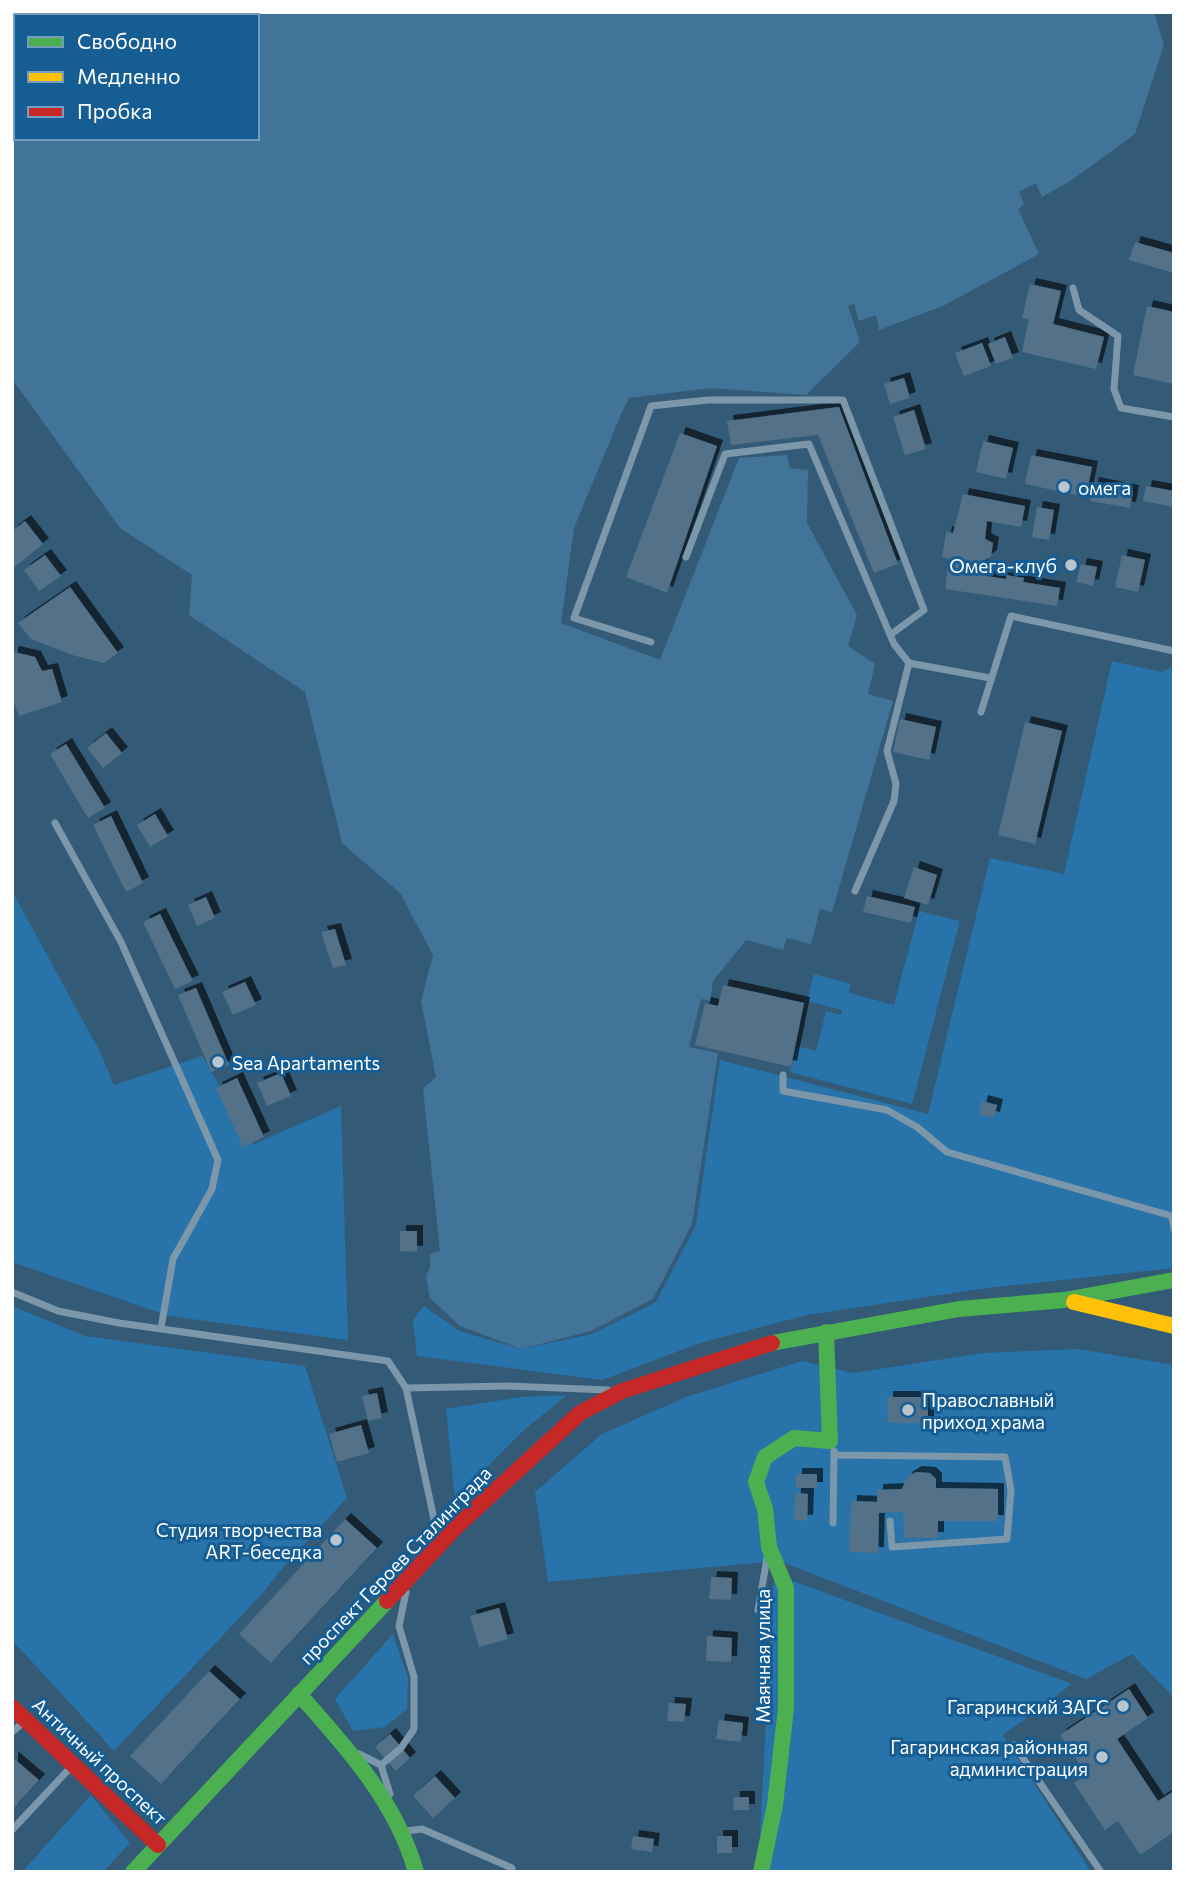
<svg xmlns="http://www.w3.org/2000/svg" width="1186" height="1884" font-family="Commissioner,sans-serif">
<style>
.green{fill:#2873a9}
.water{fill:#427399}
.building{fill:#527188;filter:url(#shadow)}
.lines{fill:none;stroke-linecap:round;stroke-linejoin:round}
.lane{stroke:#7c96aa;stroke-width:7}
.fast{stroke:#4caf50;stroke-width:16}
.slow{stroke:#ffc107;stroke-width:16}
.jam{stroke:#c62828;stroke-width:16}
.poi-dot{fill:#b8c5cf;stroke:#165d94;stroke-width:2.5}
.labels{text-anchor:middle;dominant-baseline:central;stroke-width:6;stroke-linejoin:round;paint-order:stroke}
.poi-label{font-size:19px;fill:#fff;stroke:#165d94;text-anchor:end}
.street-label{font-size:19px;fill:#fff;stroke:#165d94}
</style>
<defs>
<filter id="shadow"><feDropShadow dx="6" dy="-6" stdDeviation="0" flood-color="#0009"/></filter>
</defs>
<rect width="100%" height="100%" fill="#335a77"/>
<path class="green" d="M1112 661 1162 672 1174 666V1268L987 1288 807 1315 700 1343 602 1380 417 1356 413 1320 424 1306 459 1331 521 1349 592 1334 656 1302 696 1225 720 1060 928 1114 990 858 1064 874Z
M12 891 99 1050 114 1085 202 1056 254 1144 341 1106 348 1340 169 1316 12 1262Z
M919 911 960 921 912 1104 790 1072 797 1046 816 1051 826 1011 841 1015 842 1010 807 1001 814 974 851 984 849 993 894 1005Z
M12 1306 85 1336 305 1366 347 1498 284 1566 261 1595 114 1751 12 1640Z
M1077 1349 1174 1365V1698L1132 1654 1086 1679 779 1561 548 1582 535 1492 602 1434 686 1397 802 1361 853 1373 983 1353Z
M567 1395 524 1430 455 1499 446 1409 521 1397Z
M774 1574 1072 1684 1003 1735 1091 1872H758Z
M393 1634 408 1678 407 1709 385 1727 353 1731 335 1699Z
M91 1795 130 1843 103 1872H22Z"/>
<path class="water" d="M12 12H1154L1164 45 1135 134 1072 180 1042 197 1036 183 1019 192 1024 204 1018 209 1039 254 943 306 879 330 876 315 859 321 854 304 848 306 860 342 806 395 711 388 629 398 622 412 574 528 561 623 660 660 739 458 787 455 790 468 808 470 807 523 857 615 848 646 875 664 868 694 893 701 832 912 820 909 811 944 787 938 783 950 746 940 713 981 710 1001 701 999 689 1047 718 1053 692 1224 653 1299 591 1331 521 1349 460 1326 430 1298 426 1276 430 1268V1254L440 1251 423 1089 436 1077 421 1001 433 955 400 893 342 843 305 692 189 615 192 575 120 528 12 379V110L16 108V138H257V16H16V79L12 81Z"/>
<path class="building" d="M1135 242 1174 253V273L1129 260Z
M1030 284 1061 291 1053 324 1104 337 1096 369 1022 352 1029 319 1022 318Z
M1147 306 1174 312V384L1133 375Z
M1005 337 1013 358 996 364 988 344Z
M982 343 991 366 964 376 955 353Z
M904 378 910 398 890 404 884 384Z
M839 407 898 564 874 573 818 435 731 445 727 421Z
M914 410 926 449 905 455 893 417Z
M680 433 717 446 667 593 626 577Z
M983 441 1013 448 1006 479 976 472Z
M1031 455 1092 467 1086 497 1025 484Z
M1093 483 1133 491 1130 508 1090 501Z
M1146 486 1174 491V507L1143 501Z
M963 494 1025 506 1021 527 987 521 985 539 993 543 991 556 982 562 980 575 1006 579V575L1024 578 1023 582 1060 588 1057 606 945 589 949 559 942 557 946 532 953 533Z
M1037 507 1054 510 1049 540 1032 537Z
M25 521 43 544 12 569V531Z
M45 555 61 576 39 591 24 570Z
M1122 555 1145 560 1138 592 1115 587Z
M1081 564 1097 567 1093 586 1076 582Z
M70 587 118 653 104 663 72 655 31 639 18 623Z
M14 652 35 657 42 671 52 669 62 702 19 716 12 698V653Z
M900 719 936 727 929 760 893 752Z
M1025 722 1062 731 1035 844 998 835Z
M106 733 122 753 103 768 87 748Z
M66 744 105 808 88 818 50 754Z
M155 814 168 836 150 847 137 825Z
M111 816 143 883 126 892 93 825Z
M914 867 937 875 928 905 904 898Z
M867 896 915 907 911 923 863 912Z
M206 897 215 918 197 926 188 905Z
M160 914 193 981 175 989 143 922Z
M335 929 346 965 333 968 321 932Z
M245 982 256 1005 233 1015 222 992Z
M723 985 804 1003 791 1067 695 1045 705 1003 718 1006Z
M196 988 229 1065 211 1072 178 995Z
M281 1073 291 1096 267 1106 257 1083Z
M237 1078 264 1137 243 1147 216 1088Z
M982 1101 997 1105 994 1118 979 1114Z
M400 1231H417V1252L400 1251Z
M377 1393 382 1418 368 1421 362 1396Z
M887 1397H928V1423H888Z
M361 1425 369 1453 337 1462 329 1434Z
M916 1472 930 1473 936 1479V1488L998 1489V1521H938V1538H904L903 1512 879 1513 878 1553 849 1552 851 1501 877 1502V1490L902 1489 907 1477Z
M796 1474H817V1488H796Z
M795 1493 808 1494 807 1521 794 1520Z
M345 1519 377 1548 271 1663 239 1634Z
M711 1577 732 1578 731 1600 709 1599Z
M499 1608 508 1639 479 1647 470 1616Z
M707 1636 732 1638 731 1662 706 1661Z
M209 1671 240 1699 161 1784 130 1756Z
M1129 1689 1148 1718 1117 1739 1158 1801 1174 1791V1832L1140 1855 1118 1821 1105 1830 1074 1783 1087 1775 1060 1735Z
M669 1703 686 1704 684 1722 667 1721Z
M719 1720 743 1723 741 1742 716 1739Z
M390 1734 410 1758 396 1771 375 1747Z
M12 1757 39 1780 12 1810Z
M435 1776 455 1798 433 1818 413 1796Z
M734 1797H749V1810H733Z
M633 1836 654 1839 652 1852 631 1849Z
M717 1836H732V1853H717Z"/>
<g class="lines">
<path class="lane" d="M1073 288 1079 310 1118 336 1114 389 1121 408 1174 417
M686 557 725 454 809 444 894 644 909 663 990 678
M651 642 574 618 651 406 708 400H843L924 610 890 635
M981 712 1011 616 1174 651
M55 823 121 942 218 1160 212 1189 173 1259 161 1328
M855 891 894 801 896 784 887 751 909 663
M783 1075V1091L887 1110 917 1127 947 1152 1172 1216 1174 1229
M12 1292 58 1311 119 1323 388 1361 406 1388 508 1386 608 1390
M406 1388 438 1538
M835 1455 1005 1457 1011 1490 1007 1539 892 1547 890 1521
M833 1523 834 1451
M758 1610 767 1558
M12 1732 25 1721
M1014 1745 1101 1872
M359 1754 381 1765
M390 1794 381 1765 401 1748 414 1729V1677L399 1626 406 1592
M12 1830 71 1767
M406 1831 422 1829 429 1832 512 1868V1872"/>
<path class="fast" d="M772 1343 959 1309 1064 1300 1174 1280
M299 1694C347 1748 396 1801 416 1872
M133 1872 387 1601
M761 1872 775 1805 786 1708V1588L769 1547 765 1509 756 1482 765 1457 794 1438 830 1441 826 1332"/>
<path class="slow" d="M1074 1302 1174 1326"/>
<path class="jam" d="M387 1601 456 1527 580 1413 622 1391 772 1343
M12 1707 158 1845"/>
</g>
<g class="poi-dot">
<circle cx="1064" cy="487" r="7"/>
<circle cx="1071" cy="565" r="7"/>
<circle cx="218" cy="1062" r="7"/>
<circle cx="908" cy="1410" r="7"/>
<circle cx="336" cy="1540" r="7"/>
<circle cx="1123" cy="1706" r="7"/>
<circle cx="1102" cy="1757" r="7"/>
</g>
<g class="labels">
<g class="poi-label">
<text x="1078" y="487" text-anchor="start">омега</text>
<text x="1057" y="565">Омега-клуб</text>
<text x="232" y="1062" text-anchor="start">Sea Apartaments</text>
<text x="922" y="1399" text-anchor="start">Православный<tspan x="922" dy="22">приход храма</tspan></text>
<text x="322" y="1529">Студия творчества<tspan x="322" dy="22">ART-беседка</tspan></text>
<text x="1109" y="1706">Гагаринский ЗАГС</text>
<text x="1088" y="1746">Гагаринская районная<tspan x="1088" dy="22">администрация</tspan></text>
</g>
<g class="street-label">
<text transform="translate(395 1565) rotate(-46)">проспект Героев Сталинграда</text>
<text transform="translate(762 1656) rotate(-90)">Маячная улица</text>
<text transform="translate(100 1761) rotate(43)">Античный проспект</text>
</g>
</g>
<rect width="1186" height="1884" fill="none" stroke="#ffffff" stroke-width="28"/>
<rect x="14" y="14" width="245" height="126" fill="#165d94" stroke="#739ebf" stroke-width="2"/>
<rect x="28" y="37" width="35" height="10" fill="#4caf50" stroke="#739ebf" stroke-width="2"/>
<text x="77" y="49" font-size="21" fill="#ffffff">Свободно</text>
<rect x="28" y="72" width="35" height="10" fill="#ffc107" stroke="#739ebf" stroke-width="2"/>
<text x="77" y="84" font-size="21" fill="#ffffff">Медленно</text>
<rect x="28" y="107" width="35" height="10" fill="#c62828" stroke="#739ebf" stroke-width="2"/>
<text x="77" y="119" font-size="21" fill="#ffffff">Пробка</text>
</svg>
